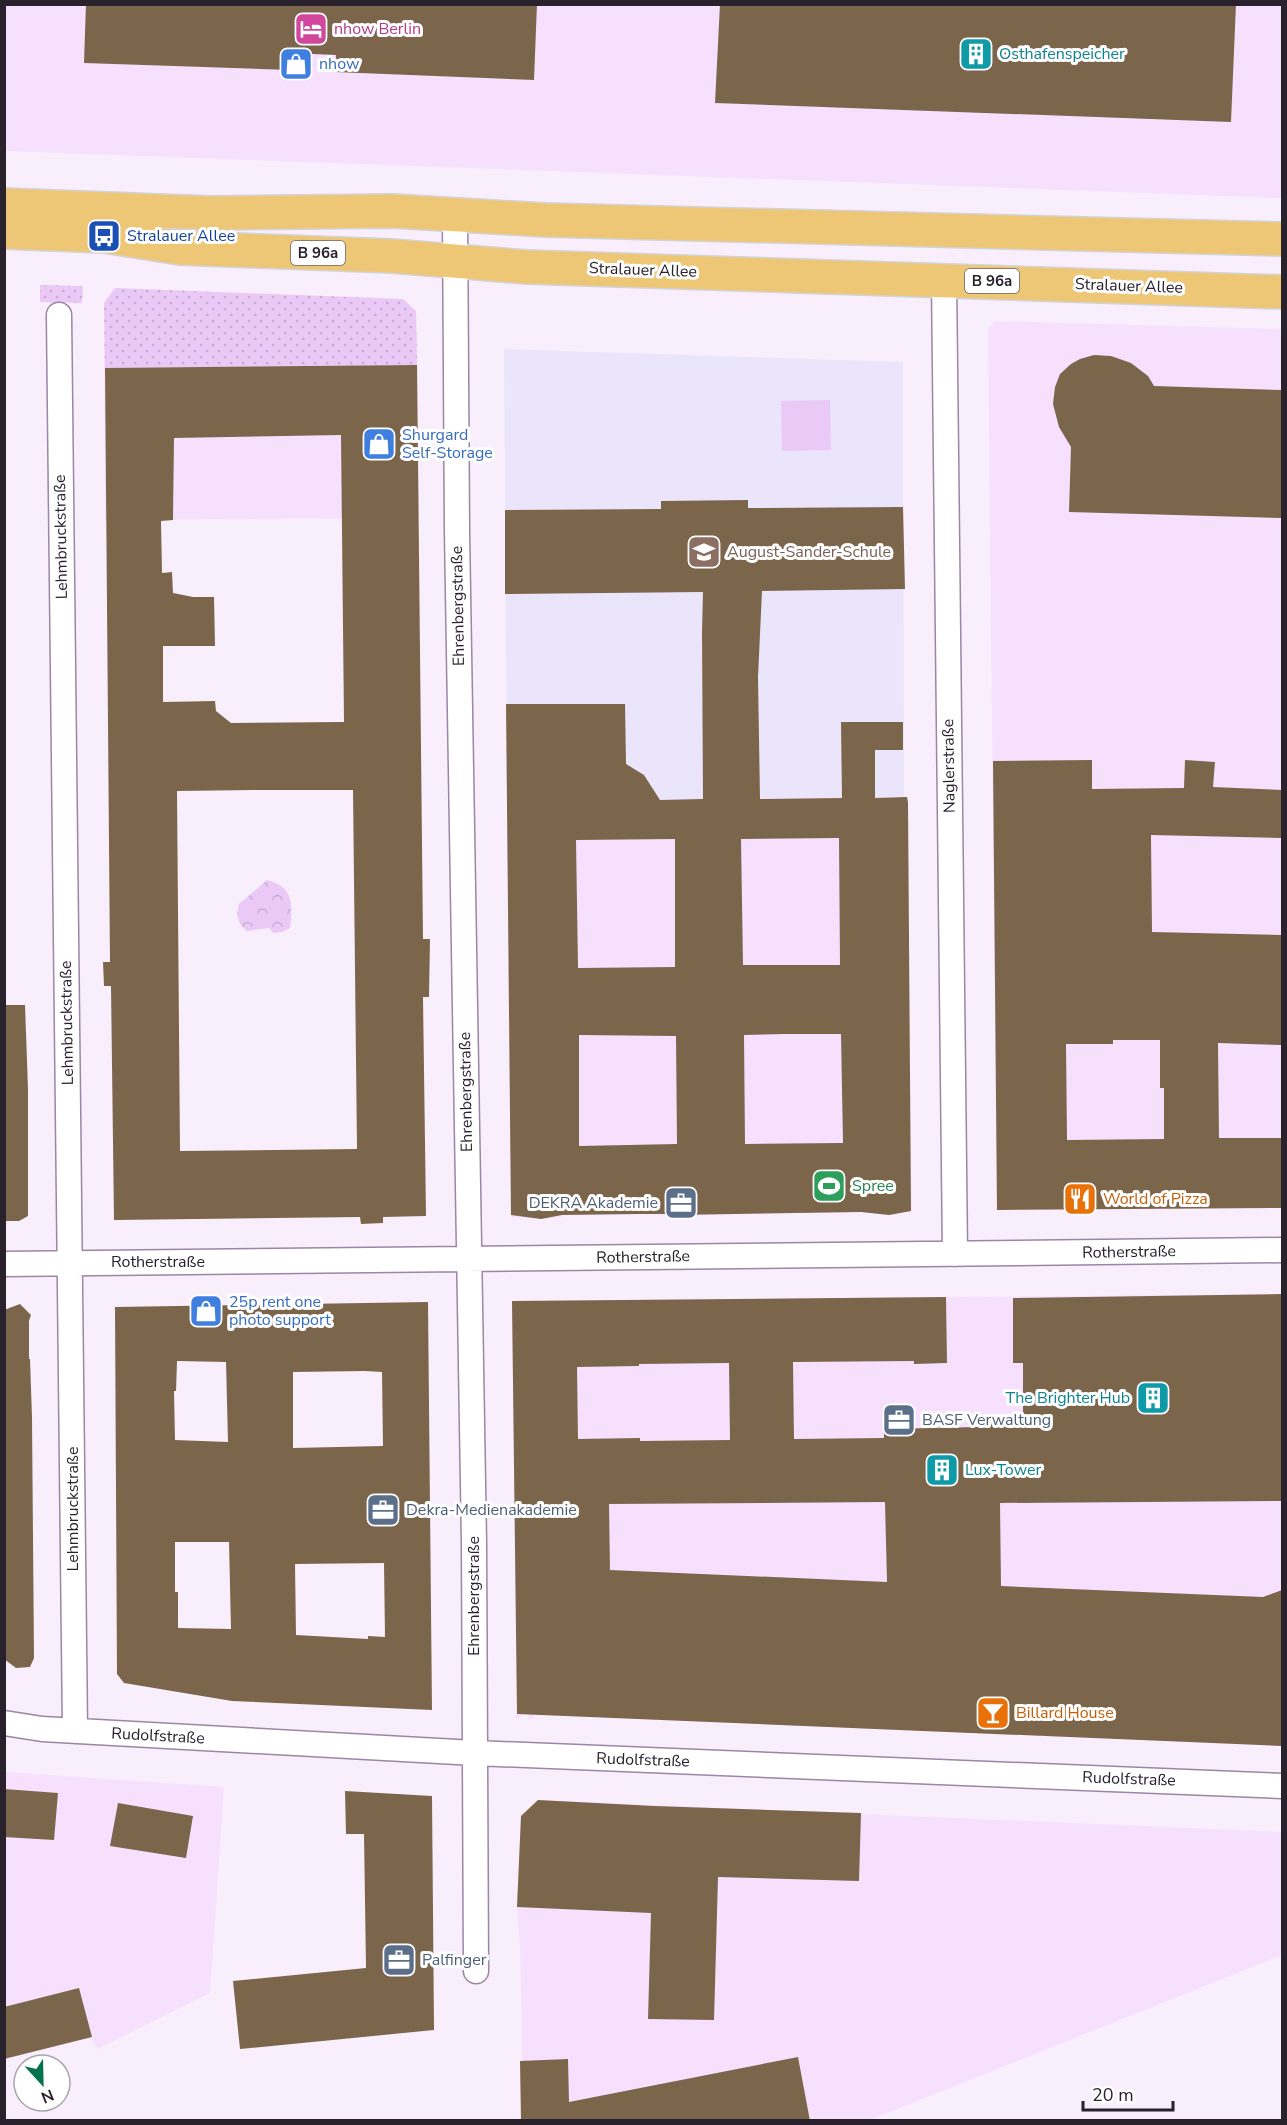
<svg xmlns="http://www.w3.org/2000/svg" width="1287" height="2125" font-family="'Nunito Sans',sans-serif">
<style>
.built{fill:#f6e0fe}
.education{fill:#ebe5fb}
.grass{fill:url(#grass-dots)}
.park{fill:url(#park-crowns)}
.pitch{fill:#eac9f6}
.building{fill:#7c664b;fill-rule:evenodd}
.lines{fill:none;stroke-linecap:round;stroke-linejoin:round}
.street-casing{stroke:#9b86a3;stroke-width:27}
.primary-casing{stroke:#d4d3d5;stroke-width:36}
.street{stroke:#fff;stroke-width:24}
.primary{stroke:#edc776;stroke-width:33}
.labels{text-anchor:middle;dominant-baseline:central;stroke-width:6;stroke-linejoin:round;paint-order:stroke}
.shield{fill:#fff;stroke:#69646b;stroke-width:1.5}
.shield-label{font-size:15px;font-weight:bold;fill:#29212c}
.hotel-label{font-size:16px;fill:#b23c85;stroke:#fff;text-anchor:start}
.culture-label{font-size:16px;fill:#0d838f;stroke:#fff;text-anchor:start}
.shop-label{font-size:16px;fill:#366cbe;stroke:#fff;text-anchor:start}
.transit-label{font-size:16px;fill:#164399;stroke:#fff;text-anchor:start}
.street-label{font-size:16px;fill:#29212c;stroke:#fff}
.education-label{font-size:16px;fill:#785e54;stroke:#fff;text-anchor:start}
.leisure-label{font-size:16px;fill:#27864d;stroke:#fff;text-anchor:start}
.food-label{font-size:16px;fill:#c56008;stroke:#fff;text-anchor:start}
.service-label{font-size:16px;fill:#4e5e75;stroke:#fff;text-anchor:start}
</style>
<defs>
<pattern id="grass-dots" width="8" height="8" patternUnits="userSpaceOnUse" patternTransform="scale(1.5)"><rect width="8" height="8" fill="#eac9f6"/><path d="M2 2h.1M6 6h.1" fill="none" stroke="#c9acd3" stroke-width="1.8" stroke-linecap="round"/></pattern>
<pattern id="park-crowns" width="20" height="18" patternUnits="userSpaceOnUse" patternTransform="scale(1.5)"><rect width="20" height="18" fill="#eac9f6"/><path d="M2 6a3 3 0 1 1 6 0M12 15a3 3 0 1 1 6 0" fill="none" stroke="#c9acd3"/></pattern>
</defs>
<rect width="100%" height="100%" fill="#f9effc"/>
<path class="built" d="M5 5H1282V198L5 151Z
M115 288 417 334 419 518 105 520 104 303Z
M995 321 1282 329V1208L997 1210 988 329Z
M904 797 912 1211 889 1215 860 1212 676 1215 661 1214 563 1215V1217L541 1219 512 1217 511 1215 508 968H509L508 858 507 859V801Z
M1282 1294V1746L534 1714V1719H528V1714H522L521 1718H515L517 1713 512 1301Z
M5 1772 224 1787 210 1993 97 2049 91 2037 5 2059Z
M538 1800 1282 1832V1955L870 2120H521L522 2026 520 1950 517 1907 521 1816Z"/>
<path class="education" d="M504 349 903 362 904 797 507 801Z"/>
<path class="grass" d="M40 285 83 286 82 303 40 302Z
M115 288 403 299 416 311 417 365 105 368 104 303Z"/>
<path class="park" d="M267 880C293 886 293 904 290 928L282 932 273 933 269 928 247 931 240 924 237 914 239 904Z"/>
<path class="pitch" d="M830 400 831 450 782 451 781 401Z"/>
<path class="building" d="M86 4H537L534 80 335 72 336 55 289 53V70L84 63Z
M720 4H1236L1231 122 715 103Z
M1094 355 1111 356 1131 363 1148 376 1154 386 1282 390V518L1069 512 1071 447 1059 427 1053 404 1055 387 1060 374 1071 364 1080 359Z
M417 365 423 939H430L429 997H423L426 1216 383 1217V1223L361 1224 360 1217 114 1220 111 986H104L103 962H110L105 368ZM341 435 344 722 231 723 216 711 215 701 163 702V646H215L214 597H193L173 593 172 572 162 573 161 521 173 520 174 438ZM254 790H353L357 1149 180 1151 177 791Z
M748 500V508L903 507 905 589 762 591 758 677 760 799 842 798 841 722H903V750H875V798L907 797 908 802 911 1211 889 1215 861 1212 676 1215V1214H637L562 1215 541 1219 511 1215 506 704H625L626 764 644 775 660 800 703 799 702 632 703 592 505 594V510L661 509V501ZM839 838 840 965H743L741 839ZM675 839V967L578 968 576 840ZM784 1034H841L843 1143 745 1144 744 1035ZM579 1035 676 1036 677 1144 579 1146Z
M1092 760V789L1184 788 1185 760 1215 762 1213 787 1282 790V838L1151 835 1152 932 1282 935V1045L1218 1043 1219 1138H1282V1208L997 1210 993 761ZM1113 1040H1160V1088H1164V1139L1067 1140 1066 1044H1113Z
M4 1005H25L28 1089V1216L19 1221H4Z
M1282 1294V1501L1000 1503 1001 1586 1263 1597 1282 1590V1746L517 1714 512 1301 946 1297 947 1363 914 1364V1361L793 1362 794 1439 884 1438V1429L978 1427 979 1423 1023 1422V1363H1013V1298ZM729 1363 730 1440 640 1441V1438L578 1439 577 1367 639 1366V1364ZM885 1502 887 1582 610 1570 609 1504Z
M428 1302 432 1710 232 1701 124 1683 117 1674 115 1307ZM177 1361 226 1362 228 1442 175 1440 174 1391H176ZM365 1371 382 1372 383 1446 293 1448V1372ZM175 1542H229L231 1629 178 1628V1592H175ZM384 1563 385 1637 368 1636V1639L296 1635 295 1564Z
M20 1304 31 1315 29 1321V1359H30L32 1417 34 1658 30 1667 16 1668 4 1659V1310Z
M4 1789 58 1793 54 1840 4 1837Z
M345 1791 432 1796 434 2030 240 2049 233 1981 366 1968 364 1834H346Z
M538 1800 654 1806 861 1813 859 1881 718 1877 714 2020 648 2019 651 1913 517 1907 521 1816Z
M118 1803 193 1816 186 1858 110 1846Z
M79 1988 92 2037 4 2059V2007Z
M798 2057 810 2121H521L520 2061 568 2059 569 2102Z"/>
<g class="lines">
<defs>
<path id="street" d="M455 214 457 532 474 1543 476 1971
M944 279 955 1254
M59 315 75 1731
M4 1264 1282 1250
M4 1723 42 1729 475 1753 1282 1786"/>
<path id="primary" d="M4 205 211 213 393 211 545 220 1282 239
M4 232 104 236 180 248 392 256 527 267 1282 292"/>
</defs>
<use href="#street" class="street-casing"/>
<use href="#primary" class="primary-casing"/>
<use href="#street" class="street"/>
<use href="#primary" class="primary"/>
</g>
<defs>
<symbol id="hotel-square" viewBox="-11 -11 22 22"><rect x="-9" y="-9" width="18" height="18" rx="4" fill="#d1479c" stroke="#fff"/><path d="M-6-4.5h1.5V1H6V5H4.5V3h-9V5H-6ZM-4 0a1.8 1.8 0 1 1 3.6 0ZM.5 0V-2.5h3Q6-2.5 6 0Z" fill="#fff"/></symbol>
<symbol id="building-square" viewBox="-11 -11 22 22"><rect x="-9" y="-9" width="18" height="18" rx="4" fill="#0f9aa8" stroke="#fff"/><path d="M-4-6H4V6H1V3H-1V6H-4ZM-2.5-4.3h1.7v1.8h-1.7ZM.8-4.3h1.7v1.8H.8ZM-2.5-1h1.7V.8h-1.7ZM.8-1h1.7V.8H.8Z" fill="#fff"/></symbol>
<symbol id="shop-square" viewBox="-11 -11 22 22"><rect x="-9" y="-9" width="18" height="18" rx="4" fill="#3f7fe0" stroke="#fff"/><path d="M-5-2.5h2.3a2.7 3.5 0 0 1 5.4 0H5L5.5 6h-11ZM-1.5-2.5h3a1.5 2.3 0 0 0-3 0Z" fill="#fff"/></symbol>
<symbol id="bus-square" viewBox="-11 -11 22 22"><rect x="-9" y="-9" width="18" height="18" rx="4" fill="#1a4fb4" stroke="#fff"/><path d="M-5-6H5V4H4V6H2V4H-2V6H-4V4H-5ZM-3.5-4V0h7V-4ZM-3.5 1.2v1.5H-2V1.2ZM2 1.2v1.5H3.5V1.2Z" fill="#fff"/></symbol>
<symbol id="university-square" viewBox="-11 -11 22 22"><rect x="-9" y="-9" width="18" height="18" rx="4" fill="#8d6e63" stroke="#fff"/><path d="M0-5L7-2L0 1L-7-2ZM-4 1L0 2.5L4 1V4Q0 6-4 4Z" fill="#fff"/></symbol>
<symbol id="stadium-square" viewBox="-11 -11 22 22"><rect x="-9" y="-9" width="18" height="18" rx="4" fill="#2e9e5b" stroke="#fff"/><path d="M0-5a6.5 5 0 1 0 0 10a6.5 5 0 1 0 0-10ZM-3.5-1.8h7v3.6h-7Z" fill="#fff"/></symbol>
<symbol id="restaurant-square" viewBox="-11 -11 22 22"><rect x="-9" y="-9" width="18" height="18" rx="4" fill="#e8710a" stroke="#fff"/><path d="M-5-6h1v4h1v-4h1v4h1v-4h1v5L-1.5 .5V6h-2V.5L-5-1ZM5-6V6H3V1.5H1.5Q1.5-4 5-6Z" fill="#fff"/></symbol>
<symbol id="office-square" viewBox="-11 -11 22 22"><rect x="-9" y="-9" width="18" height="18" rx="4" fill="#5c6f8a" stroke="#fff"/><path d="M-6-3h4V-5.5h4V-3h4V5H-6ZM-1-4.5V-3h2v-1.5ZM-6 0V1H6V0Z" fill="#fff"/></symbol>
<symbol id="bar-square" viewBox="-11 -11 22 22"><rect x="-9" y="-9" width="18" height="18" rx="4" fill="#e8710a" stroke="#fff"/><path d="M-6-5H6L.8 .8V4.5H3.5V6h-7V4.5H-.8V.8Z" fill="#fff"/></symbol>
</defs>
<g fill-rule="evenodd">
<use href="#hotel-square" x="292" y="10" width="38" height="38"/>
<use href="#building-square" x="957" y="35" width="38" height="38"/>
<use href="#shop-square" x="277" y="45" width="38" height="38"/>
<use href="#bus-square" x="85" y="217" width="38" height="38"/>
<use href="#shop-square" x="360" y="425" width="38" height="38"/>
<use href="#university-square" x="685" y="533" width="38" height="38"/>
<use href="#stadium-square" x="810" y="1167" width="38" height="38"/>
<use href="#restaurant-square" x="1061" y="1180" width="38" height="38"/>
<use href="#office-square" x="662" y="1184" width="38" height="38"/>
<use href="#shop-square" x="187" y="1292" width="38" height="38"/>
<use href="#building-square" x="1134" y="1379" width="38" height="38"/>
<use href="#office-square" x="880" y="1401" width="38" height="38"/>
<use href="#building-square" x="923" y="1451" width="38" height="38"/>
<use href="#office-square" x="364" y="1491" width="38" height="38"/>
<use href="#bar-square" x="974" y="1694" width="38" height="38"/>
<use href="#office-square" x="380" y="1941" width="38" height="38"/>
</g>
<g class="labels">
<g class="shield">
<rect x="291" y="241" width="54" height="24" rx="4.5"/>
<rect x="965" y="269" width="54" height="24" rx="4.5"/>
</g>
<g class="shield-label">
<text x="318" y="253">B 96a</text>
<text x="992" y="281">B 96a</text>
</g>
<g class="hotel-label">
<text x="334" y="29">nhow Berlin</text>
</g>
<g class="culture-label">
<text x="999" y="54">Osthafenspeicher</text>
<text x="1130" y="1398" text-anchor="end">The Brighter Hub</text>
<text x="965" y="1470">Lux-Tower</text>
</g>
<g class="shop-label">
<text x="319" y="64">nhow</text>
<text x="402" y="435">Shurgard<tspan x="402" dy="18">Self-Storage</tspan></text>
<text x="229" y="1302">25p rent one<tspan x="229" dy="18">photo support</tspan></text>
</g>
<g class="transit-label">
<text x="127" y="236">Stralauer Allee</text>
</g>
<g class="street-label">
<text transform="translate(643 270) rotate(2)">Stralauer Allee</text>
<text transform="translate(1129 286) rotate(2)">Stralauer Allee</text>
<text transform="translate(61 537) rotate(-91)">Lehmbruckstraße</text>
<text transform="translate(458 606) rotate(-91)">Ehrenbergstraße</text>
<text transform="translate(949 766) rotate(-91)">Naglerstraße</text>
<text transform="translate(67 1023) rotate(-91)">Lehmbruckstraße</text>
<text transform="translate(466 1092) rotate(-91)">Ehrenbergstraße</text>
<text transform="translate(1129 1252) rotate(-1)">Rotherstraße</text>
<text transform="translate(643 1257) rotate(-1)">Rotherstraße</text>
<text x="158" y="1262">Rotherstraße</text>
<text transform="translate(73 1509) rotate(-90)">Lehmbruckstraße</text>
<text transform="translate(474 1596) rotate(-90)">Ehrenbergstraße</text>
<text transform="translate(158 1736) rotate(3)">Rudolfstraße</text>
<text transform="translate(643 1760) rotate(2)">Rudolfstraße</text>
<text transform="translate(1129 1779) rotate(2)">Rudolfstraße</text>
</g>
<g class="education-label">
<text x="727" y="552">August-Sander-Schule</text>
</g>
<g class="leisure-label">
<text x="852" y="1186">Spree</text>
</g>
<g class="food-label">
<text x="1103" y="1199">World of Pizza</text>
<text x="1016" y="1713">Billard House</text>
</g>
<g class="service-label">
<text x="658" y="1203" text-anchor="end">DEKRA Akademie</text>
<text x="922" y="1420">BASF Verwaltung</text>
<text x="406" y="1510">Dekra-Medienakademie</text>
<text x="422" y="1960">Palfinger</text>
</g>
</g>
<rect width="1287" height="2125" fill="none" stroke="#29212c" stroke-width="12"/>
<g transform="translate(42 2083) rotate(158)"><circle r="28" fill="#ffffff" stroke="#a9a6ab" stroke-width="1.5"/>
<path d="M0-4.5L10 22L0 15L-10 22Z" fill="#04724b"/>
<text y="-9" font-size="16" font-weight="bold" text-anchor="middle" fill="#29212c">N</text>
</g>
<path d="M1083 2101v9h90v-9" fill="none" stroke="#29212c" stroke-width="3"/>
<text x="1092" y="2101" font-size="18" fill="#29212c" stroke="#ffffff" stroke-width="4.5" paint-order="stroke">20 m</text>
</svg>
